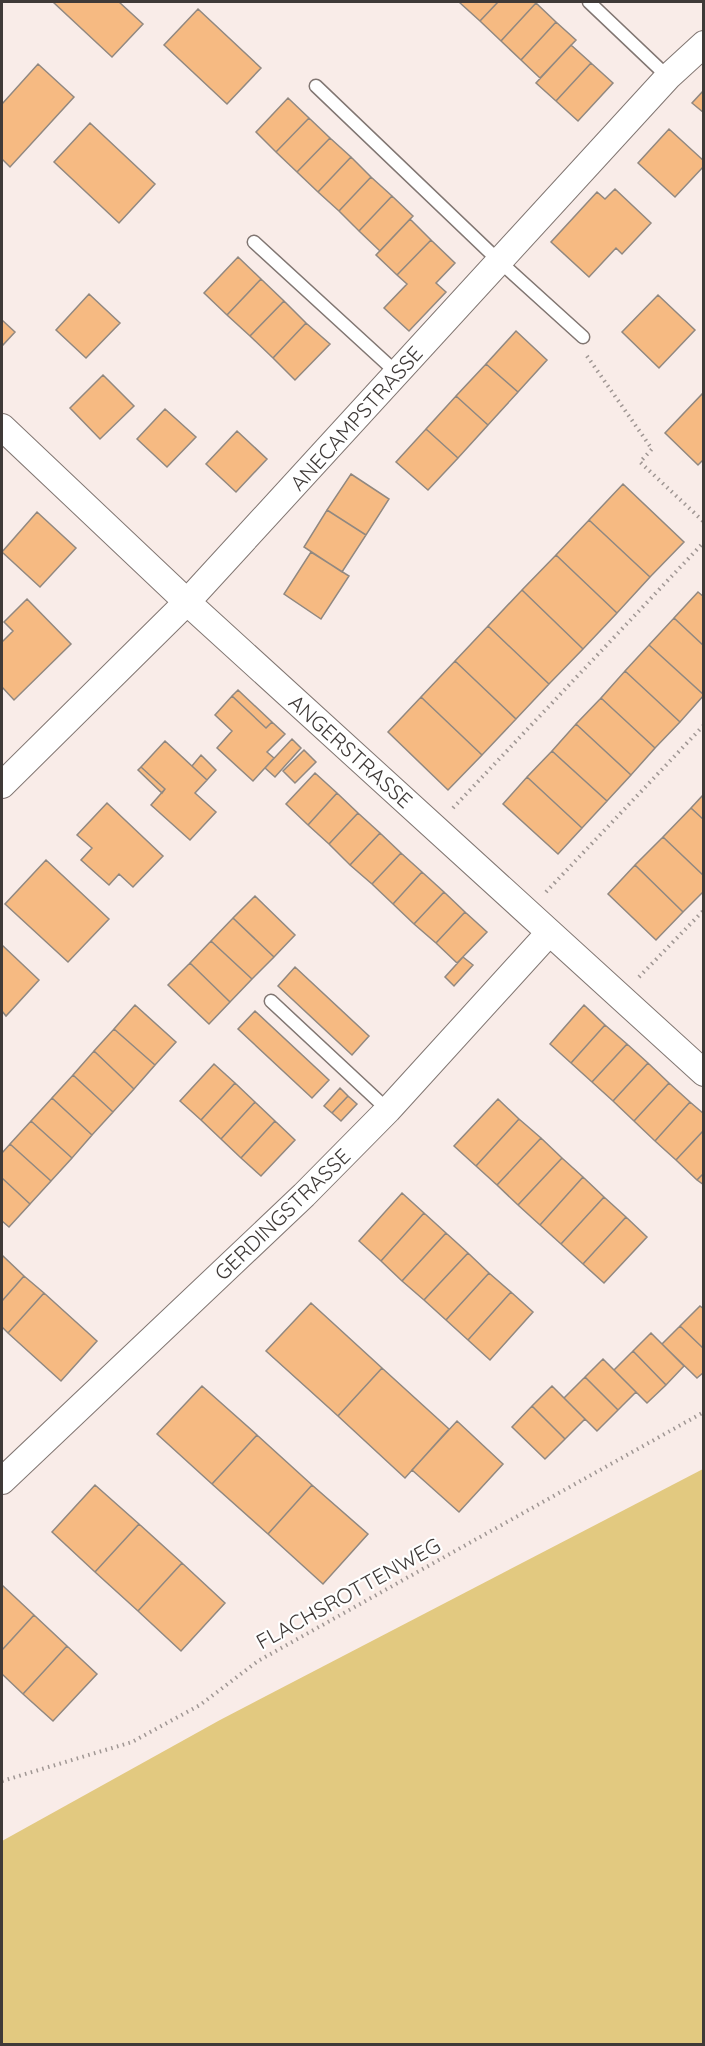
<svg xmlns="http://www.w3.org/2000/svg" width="705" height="2046" font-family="Quicksand,sans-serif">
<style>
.green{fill:#e2c980}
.building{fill:#f6ba82;stroke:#918880;stroke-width:1.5}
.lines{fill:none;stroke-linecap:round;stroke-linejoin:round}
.service-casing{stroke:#817672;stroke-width:15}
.minor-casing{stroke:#817672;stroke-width:28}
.path{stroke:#a09794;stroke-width:4;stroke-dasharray:1.5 4.5;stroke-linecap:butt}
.service{stroke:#fff;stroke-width:12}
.minor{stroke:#fff;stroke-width:26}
.labels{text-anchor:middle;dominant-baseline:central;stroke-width:4.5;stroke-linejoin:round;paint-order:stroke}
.street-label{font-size:21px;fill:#3f3a38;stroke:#fff}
</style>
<rect width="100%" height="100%" fill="#f9ece8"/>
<path class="green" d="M703 1469V2044H2V1841L220 1720Z"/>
<path class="building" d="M53 2H119L143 24 112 57Z
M459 2H498L480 21Z
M498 2H534L536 3 501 41 480 21Z
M536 3 556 22 521 60 501 41Z
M198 9 261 68 227 104 164 45Z
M556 22 576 40 540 78 521 60Z
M571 45 591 63 556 101 536 83Z
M591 63 613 83 578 121 556 101Z
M38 64 74 97 10 167 2 159V104Z
M704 90V113L692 103Z
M288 98 309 118 276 152 256 132Z
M309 118 330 138 297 172 276 152Z
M90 123 155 184 119 223 54 162Z
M669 129 704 161V166L675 197 638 163Z
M330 138 351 157 318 192 297 172Z
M351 157 371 177 339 211 318 192Z
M371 177 392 196 359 231 339 211Z
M615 189 651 223 622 254 616 248 589 277 551 242 597 192 605 199Z
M392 196 413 216 380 251 359 231Z
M410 219 431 240 397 275 376 255Z
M431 240 455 263 436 283 446 292 409 331 384 308 407 284 397 275Z
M238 257 261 279 227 315 204 293Z
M261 279 284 301 250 336 227 315Z
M89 294 120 323 86 358 56 330Z
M658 295 695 330 659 368 622 332Z
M284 301 306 323 273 358 250 336Z
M2 320 15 332 2 346Z
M306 323 330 344 295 380 273 358Z
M516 331 547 360 518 392 486 364Z
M486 364 518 392 488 425 456 396Z
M103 375 134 406 100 439 70 408Z
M704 392V459L698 465 665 433Z
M456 396 488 425 458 458 426 429Z
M165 409 196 437 167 467 137 439Z
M426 429 458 458 428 490 396 462Z
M237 431 267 459 236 492 206 464Z
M351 474 389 499 366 535 327 510Z
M623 484 684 542 650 577 589 520Z
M327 510 366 535 342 572 304 547Z
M37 512 76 548 40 587 2 552Z
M589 520 650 577 617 613 556 555Z
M311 552 349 576 321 619 284 594Z
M556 555 617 613 583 649 522 590Z
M522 590 583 649 549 684 488 626Z
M698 592 704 597V646L674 618Z
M27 599 71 644 14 700 2 687V642L13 631 4 622Z
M674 618 704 646V695L649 645Z
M488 626 549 684 516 719 455 661Z
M649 645 704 695 680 722 625 671Z
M455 661 516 719 482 755 421 697Z
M625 671 680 722 655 748 601 698Z
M238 690 272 722 266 728 232 696Z
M232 696 266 728 272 722 285 734 267 752 274 758 253 781 217 748 232 731 215 715Z
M421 697 482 755 448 790 388 732Z
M601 698 655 748 631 775 576 724Z
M576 724 631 775 607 801 552 751Z
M292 739 301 748 275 777 265 768Z
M165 741 207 780 195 793 216 812 190 840 151 805 165 789 141 767Z
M304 750 316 762 295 783 283 771Z
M552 751 607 801 582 828 527 777Z
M201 755 216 770 207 780 192 766Z
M141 767 165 789 162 793 138 770Z
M315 773 337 793 308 825 286 804Z
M527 777 582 828 558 854 503 804Z
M337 793 358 813 329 844 308 825Z
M704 794V820L691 808Z
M107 803 163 856 133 887 119 874 109 885 81 860 92 848 77 835Z
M691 808 704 820V876L663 837Z
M358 813 380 833 350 865 329 844Z
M380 833 401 853 372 884 350 865Z
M663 837 704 876V891L683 912 635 865Z
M401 853 422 872 393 904 372 884Z
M46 860 109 919 68 962 5 904Z
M635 865 683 912 656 940 608 894Z
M422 872 444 892 414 924 393 904Z
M444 892 465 912 436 943 414 924Z
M255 896 295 935 274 957 233 918Z
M465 912 487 932 457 963 436 943Z
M233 918 274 957 252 979 211 941Z
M211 941 252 979 230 1002 190 963Z
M2 945 39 980 6 1016 2 1011Z
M463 957 473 965 454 986 445 977Z
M190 963 230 1002 209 1024 168 985Z
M295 967 369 1036 352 1055 278 986Z
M135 1005 176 1042 155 1065 114 1029Z
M584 1005 605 1025 571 1063 550 1044Z
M255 1011 329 1080 312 1098 238 1029Z
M605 1025 627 1044 592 1082 571 1063Z
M114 1029 155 1065 134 1089 94 1051Z
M627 1044 648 1063 613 1101 592 1082Z
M94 1051 134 1089 113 1112 73 1075Z
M648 1063 669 1083 634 1121 613 1101Z
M214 1064 235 1083 201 1120 180 1101Z
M73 1075 113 1112 92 1135 52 1098Z
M235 1083 255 1102 221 1139 201 1120Z
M669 1083 690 1102 655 1141 634 1121Z
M340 1088 348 1096 332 1113 324 1106Z
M348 1096 357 1104 341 1121 332 1113Z
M52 1098 92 1135 72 1158 31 1121Z
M498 1099 519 1119 476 1166 454 1146Z
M255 1102 275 1121 241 1158 221 1139Z
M690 1102 704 1114V1130L676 1160 655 1141Z
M519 1119 541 1138 497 1185 476 1166Z
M31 1121 72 1158 51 1181 10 1144Z
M275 1121 295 1140 261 1176 241 1158Z
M704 1130V1173L697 1180 676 1160Z
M541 1138 562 1158 518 1205 497 1185Z
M10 1144 51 1181 30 1204 2 1178V1153Z
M562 1158 583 1177 540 1225 518 1205Z
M704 1173V1185L697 1180Z
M583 1177 604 1197 561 1244 540 1225Z
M2 1178 30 1204 9 1227 2 1221Z
M402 1193 424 1213 381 1261 359 1241Z
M604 1197 626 1217 583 1264 561 1244Z
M424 1213 446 1233 402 1281 381 1261Z
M626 1217 647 1237 604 1283 583 1264Z
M446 1233 468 1253 424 1300 402 1281Z
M468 1253 489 1273 446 1320 424 1300Z
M3 1256 24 1276 2 1301V1258Z
M489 1273 511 1292 468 1340 446 1320Z
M24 1276 44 1293 8 1333 2 1327V1301Z
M511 1292 533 1312 490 1360 468 1340Z
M44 1293 97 1341 61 1381 8 1333Z
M311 1303 382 1368 338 1416 266 1351Z
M700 1306 704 1309V1349L680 1326Z
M680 1326 704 1349V1372L697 1378 662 1344Z
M651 1333 684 1366 666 1385 633 1351Z
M633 1351 666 1385 647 1403 614 1370Z
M603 1359 636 1392 618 1410 585 1377Z
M382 1368 449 1429 405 1478 338 1416Z
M585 1377 618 1410 597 1431 564 1398Z
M202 1386 257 1435 212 1484 157 1434Z
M552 1386 585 1419 565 1439 532 1406Z
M532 1406 565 1439 545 1459 512 1427Z
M457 1421 503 1464 459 1512 412 1470Z
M257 1435 312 1485 268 1534 212 1484Z
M95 1485 139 1524 95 1572 52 1532Z
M312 1485 368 1534 323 1584 268 1534Z
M139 1524 182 1563 138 1611 95 1572Z
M182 1563 225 1603 181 1651 138 1611Z
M2 1585 34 1615 2 1650Z
M34 1615 67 1646 23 1694 2 1674V1650Z
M67 1646 97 1674 53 1721 23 1694Z"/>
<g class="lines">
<defs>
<path id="service" d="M589 2 668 77
M316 86 499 261 583 337
M254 242 397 373
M271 1001 388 1110"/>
<path id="minor" d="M2 427 187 602 704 1073
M2 785 187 602 668 77 704 44
M2 1481 304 1195 388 1110 549 933"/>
</defs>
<use href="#service" class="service-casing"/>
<use href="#minor" class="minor-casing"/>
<path class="path" d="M587 356 652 449 640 462 704 522
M453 808 704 542
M546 892 704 725
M639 977 704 910
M2 1781 132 1742 200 1705 258 1661 704 1412"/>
<use href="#service" class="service"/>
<use href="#minor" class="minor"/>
</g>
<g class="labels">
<g class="street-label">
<text transform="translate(356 418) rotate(-48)">ANECAMPSTRASSE</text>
<text transform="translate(351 751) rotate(42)">ANGERSTRASSE</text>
<text transform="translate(282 1214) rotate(-44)">GERDINGSTRASSE</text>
<text transform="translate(348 1593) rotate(-29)">FLACHSROTTENWEG</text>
</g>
</g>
<rect width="705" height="2046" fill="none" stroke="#3f3a38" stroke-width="6"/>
</svg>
